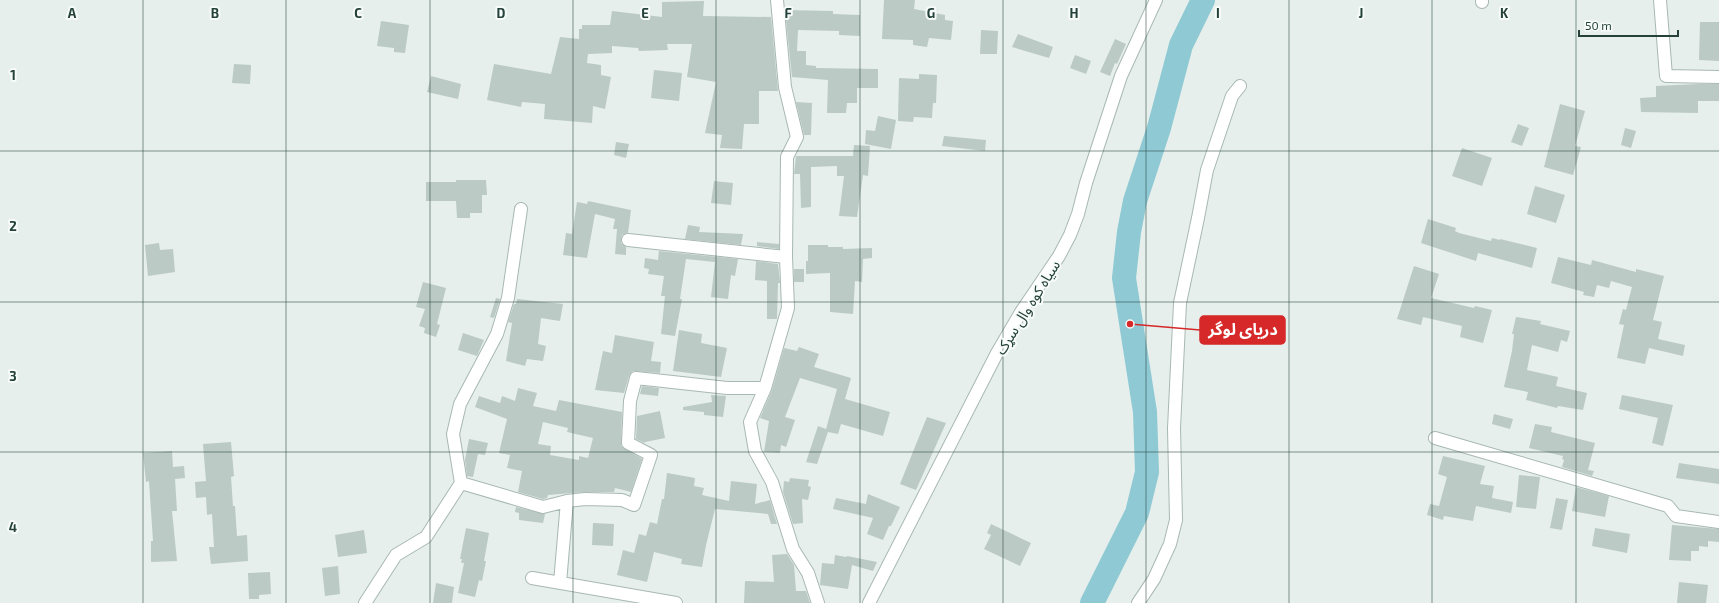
<svg xmlns="http://www.w3.org/2000/svg" width="1719" height="603" font-family="'Exo 2','Noto Sans Arabic',sans-serif">
<style>
.lines{fill:none;stroke-linecap:round;stroke-linejoin:round}
.river{stroke:#8ec9d4;stroke-width:24}
.building{fill:#bbcac4;fill-rule:evenodd}
.minor-casing{stroke:#a8b8b2;stroke-width:14}
.minor{stroke:#fff;stroke-width:12}
.grid{fill:none;stroke:#24423a;stroke-width:1;stroke-opacity:0.55}
.labels{text-anchor:middle;dominant-baseline:central;stroke-width:4;stroke-linejoin:round;paint-order:stroke}
.street-label{font-size:15px;fill:#24423a;stroke:#f7fbf9}
.grid-label{font-size:13px;text-anchor:middle;font-weight:bold;fill:#24423a;stroke:#f7fbf9;stroke-width:4;stroke-linejoin:round;paint-order:stroke}
.leader{fill:none;stroke:#d62828;stroke-width:1.5}
.callout-dot{fill:#d62828;stroke:#f7fbf9;stroke-width:1.5}
.callout{fill:#d62828;stroke:#d62828;stroke-width:1.5}
.callout-label{font-size:16px;text-anchor:middle;font-weight:bold;fill:#fff}
</style>
<rect width="100%" height="100%" fill="#e6efeb"/>
<g class="lines">
<path class="river" d="M1092 603 1137 513 1147 472 1145 412 1124 278 1129 232 1135 201 1159 128 1181 45 1203 0"/>
</g>
<path class="building" d="M884 0H915L914 9 945 15V20L953 21 951 40 929 38 927 47 913 45V40L882 39Z
M704 1 703 16 771 17 778 91H759V124H744L742 149 720 148 722 135 705 133 716 82 687 77 692 44H667L668 50 639 51 638 48 612 46V53L588 54 587 63 601 65V75L611 77 605 109 593 106 592 123 544 119 545 104 522 102 521 107 487 100 494 64 551 74 560 37 579 39V29H582V25H610L612 11 662 17V2Z
M785 10 833 11V14L860 15V36L839 35V31L798 30 797 51H806V65L816 66V68L878 69V88H857V103H847L846 113H827L828 80 792 77Z
M381 21 409 25 405 53 394 52V48L377 46Z
M1700 22H1719V61L1699 60Z
M981 30 998 31 997 54H980Z
M1018 34 1053 47 1049 58 1012 47Z
M1115 39 1126 44 1117 64 1115 63 1110 76 1100 72Z
M1075 55 1091 61 1086 74 1070 68Z
M234 64 251 65 250 84 232 83Z
M654 70 682 73 679 101 651 98Z
M919 74 937 75 936 103H933L932 118 914 117 913 122 898 121 899 78 919 79Z
M431 76 461 84 458 99 427 92Z
M1698 84H1719V101H1698V113L1641 112 1640 98 1656 97V86Z
M796 102 812 103 811 135H804Z
M1560 104 1585 111 1575 146 1581 147 1573 175 1544 167Z
M878 116 896 120 891 149 865 144 866 130 875 131Z
M1518 124 1529 128 1522 146 1511 142Z
M1625 128 1636 131 1631 148 1621 145Z
M944 136 986 140 985 151 942 146Z
M616 142 629 144 626 158 614 155Z
M854 145 870 146 868 176 863 175 857 217 839 216 844 176H837V166L811 167V207L801 208 800 174H794L796 156H853Z
M1462 148 1492 158 1482 186 1452 176Z
M456 180H486L487 195H482V213H470V218H457L456 201H426V182H456Z
M714 181 733 183 731 205 711 203Z
M1535 186 1565 195 1556 223 1527 214Z
M588 201 631 210 628 233 622 235 621 239V243L626 247V255L615 254 617 229H613L615 219 595 214 587 258 563 255 566 233 572 234 577 202 587 204Z
M1428 219 1456 228 1455 231 1459 233 1491 241 1492 238 1500 240V239L1537 248 1532 268 1478 253 1476 261 1421 243Z
M688 225 700 227 699 232 743 234 741 245 685 239Z
M757 242 779 244V249L757 246Z
M159 243 160 250 173 249 175 272 148 276 145 245Z
M808 245H828V247H843V249L872 248V258L863 259 862 282 855 281 853 314 830 312V273L806 274V261H808Z
M659 251 738 259 735 276 731 275 728 299 711 297 715 262 686 259 680 299H682L675 336 661 334 665 296H661L664 276 648 274 649 269 644 268 645 258 658 260Z
M1558 257 1591 265 1592 260 1636 272V269L1664 276 1653 320 1662 322 1658 339 1685 345 1683 356 1649 348 1645 364 1617 358 1624 325 1619 324 1623 309 1626 310 1632 287 1611 281 1609 288 1597 285 1594 297 1583 295 1584 292 1551 283Z
M756 261 778 264 780 283H778L777 319H767V281L755 280Z
M1414 266 1439 274 1431 298 1474 308 1475 306 1492 310 1483 343 1460 337 1462 326 1423 317 1421 325 1397 319Z
M794 269H804V282H794Z
M423 282 446 288 437 324 440 325 436 337 424 333 425 328 419 326 425 309 416 307Z
M496 298 500 299 494 318 490 317Z
M517 299 563 304 560 321 541 318 538 344 546 346 543 361 527 359 525 366 506 361 512 323 508 322 514 304H516Z
M1516 317 1541 321 1540 324 1570 331 1567 342 1561 340 1558 352 1532 345 1527 370 1558 377 1556 386 1587 393 1583 410 1558 406 1557 408 1526 400 1528 392 1504 387 1512 351 1514 334H1512Z
M679 330 702 334 701 343 727 348 721 377 673 371Z
M463 333 484 340 477 356 458 350Z
M615 335 654 342 651 361 661 362 660 373 633 371 629 376 624 393 595 390 603 351 612 353Z
M799 347 819 354 814 367 851 378 845 399 890 412 883 436 841 424 838 434 828 432 817 464 806 462 818 426 826 429 837 389 800 378 785 417 795 420 786 447 781 445 780 453 764 452 769 421 760 418 772 390 784 348 797 351Z
M642 386 659 388 658 396 640 394Z
M518 388 537 393 533 406 556 411 559 400 622 412 621 446 642 459 631 492 615 488 614 492H584L548 495 547 498 543 499 518 492 522 471 507 468 510 455 499 453 507 419 475 407 479 396 500 403 502 396 515 401ZM543 422 568 428 567 432 593 438 588 458 579 456V460L550 455 551 446 538 444Z
M711 395 726 396 723 417 704 415V412L683 410V407L712 402Z
M1622 395 1673 405 1663 446 1652 443 1658 418 1619 409Z
M660 411 665 438 645 442V443L636 439 637 416Z
M1494 414 1513 419 1510 429 1492 424Z
M927 417 946 423 916 490 900 484Z
M1535 424 1552 427 1551 432 1595 443 1588 470 1594 471 1592 476 1562 467 1564 460 1562 459 1563 456 1529 448Z
M469 439 488 443 485 455 478 454 473 477 467 476 465 460Z
M231 442 234 476 231 477 233 506H235L237 536 247 535 248 561 211 564 209 547H214L212 514 207 515 206 497 196 498 195 482 206 481 203 444Z
M172 451 173 467 184 466 185 478 175 479 177 511H172L177 561 151 562V541H153L149 481 146 482 143 453Z
M1443 456 1485 466 1480 484 1494 486 1492 498 1513 502 1511 513 1476 506 1473 521 1444 516 1443 520 1427 515 1430 504 1439 506 1447 477 1438 474Z
M1679 463 1719 469V484L1676 478Z
M667 473 695 478 694 486 704 488 702 495 729 501 731 481 757 484 755 504 770 500 777 524H771L768 514 715 509 706 545 702 567 681 564 682 559 654 552 647 582 617 575 623 550 634 553 639 534 646 536 650 522 657 524 662 499H664Z
M1519 475 1540 477 1536 509 1516 507Z
M790 478 809 480 808 486 811 487 808 500 802 499 803 523 793 524 783 492 784 481 789 482Z
M1576 487 1609 496 1605 517 1572 511Z
M868 494 900 507 891 526H889L883 540 867 534 873 518 833 509 836 498 866 504Z
M1556 498 1568 500 1562 530 1550 528Z
M516 507 545 514 543 523 519 520V513L515 512Z
M593 523 614 524 613 546 592 545Z
M991 524 1031 543 1020 566 984 549 991 535 987 533Z
M1672 525 1719 529V542L1708 541V547L1699 546V551H1691V561L1669 560Z
M466 528 489 533 484 561H486L482 581 479 580 475 597 458 593 464 563H461L462 559H460Z
M1595 528 1630 534 1627 553 1592 546Z
M364 530 367 553 338 557 335 535Z
M787 554 794 565 796 591H806L810 603H744L745 581 774 582 772 555Z
M835 555 846 557 847 556 877 562 873 571 852 565 848 589 820 585 822 563 834 564Z
M338 566 340 594 325 596 322 568Z
M270 572 271 594 259 595V599H249L248 573Z
M1679 582 1708 585 1706 603H1677Z
M436 583 454 587 452 603H433Z"/>
<g class="lines">
<defs>
<path id="minor" d="M777 0 785 87 797 137 787 157 786 257 788 308 765 388 750 422 755 451 772 482 793 549 808 573 818 603
M1482 0V2
M1660 0 1666 76 1719 77
M628 240 786 257
M1435 438 1668 506 1676 516 1719 522
M461 483 543 507 567 501 585 499 622 500 634 505 651 455 628 443 630 401 636 378 727 388H765
M532 578 676 603
M560 583 567 501
M365 603 396 555 426 537 461 483 453 434 460 404 497 334 508 298 521 209
M869 603 997 353 1021 312 1059 256 1070 235 1078 214 1086 183 1121 76 1156 0
M1138 603 1154 579 1170 544 1176 520 1174 428 1180 303 1198 218 1207 170 1232 96 1240 86"/>
</defs>
<use href="#minor" class="minor-casing"/>
<use href="#minor" class="minor"/>
</g>
<path class="grid" d="M143 0V603M286 0V603M430 0V603M573 0V603M716 0V603M860 0V603M1003 0V603M1146 0V603M1289 0V603M1432 0V603M1576 0V603M0 151H1719M0 302H1719M0 452H1719"/>
<g class="labels">
<g class="street-label">
<text transform="translate(1027 307) rotate(-58)">سیاه کوه وال سړک</text>
</g>
</g>
<g class="grid-label">
<text x="72" y="18">A</text>
<text x="215" y="18">B</text>
<text x="358" y="18">C</text>
<text x="501" y="18">D</text>
<text x="645" y="18">E</text>
<text x="788" y="18">F</text>
<text x="931" y="18">G</text>
<text x="1074" y="18">H</text>
<text x="1218" y="18">I</text>
<text x="1361" y="18">J</text>
<text x="1504" y="18">K</text>
<text x="13" y="80">1</text>
<text x="13" y="231">2</text>
<text x="13" y="381">3</text>
<text x="13" y="532">4</text>
</g>
<path class="leader" d="M1130 324L1200 330"/>
<circle class="callout-dot" cx="1130" cy="324" r="4"/>
<rect class="callout" x="1200" y="316" width="85" height="28" rx="4"/>
<g class="callout-label">
<text x="1243" y="335">دریای لوگر</text>
</g>
<path d="M1579 30v6h99v-6" fill="none" stroke="#24423a" stroke-width="2"/>
<text x="1585" y="30" font-size="12" fill="#24423a" stroke="#f7fbf9" stroke-width="3" paint-order="stroke">50 m</text>
</svg>
